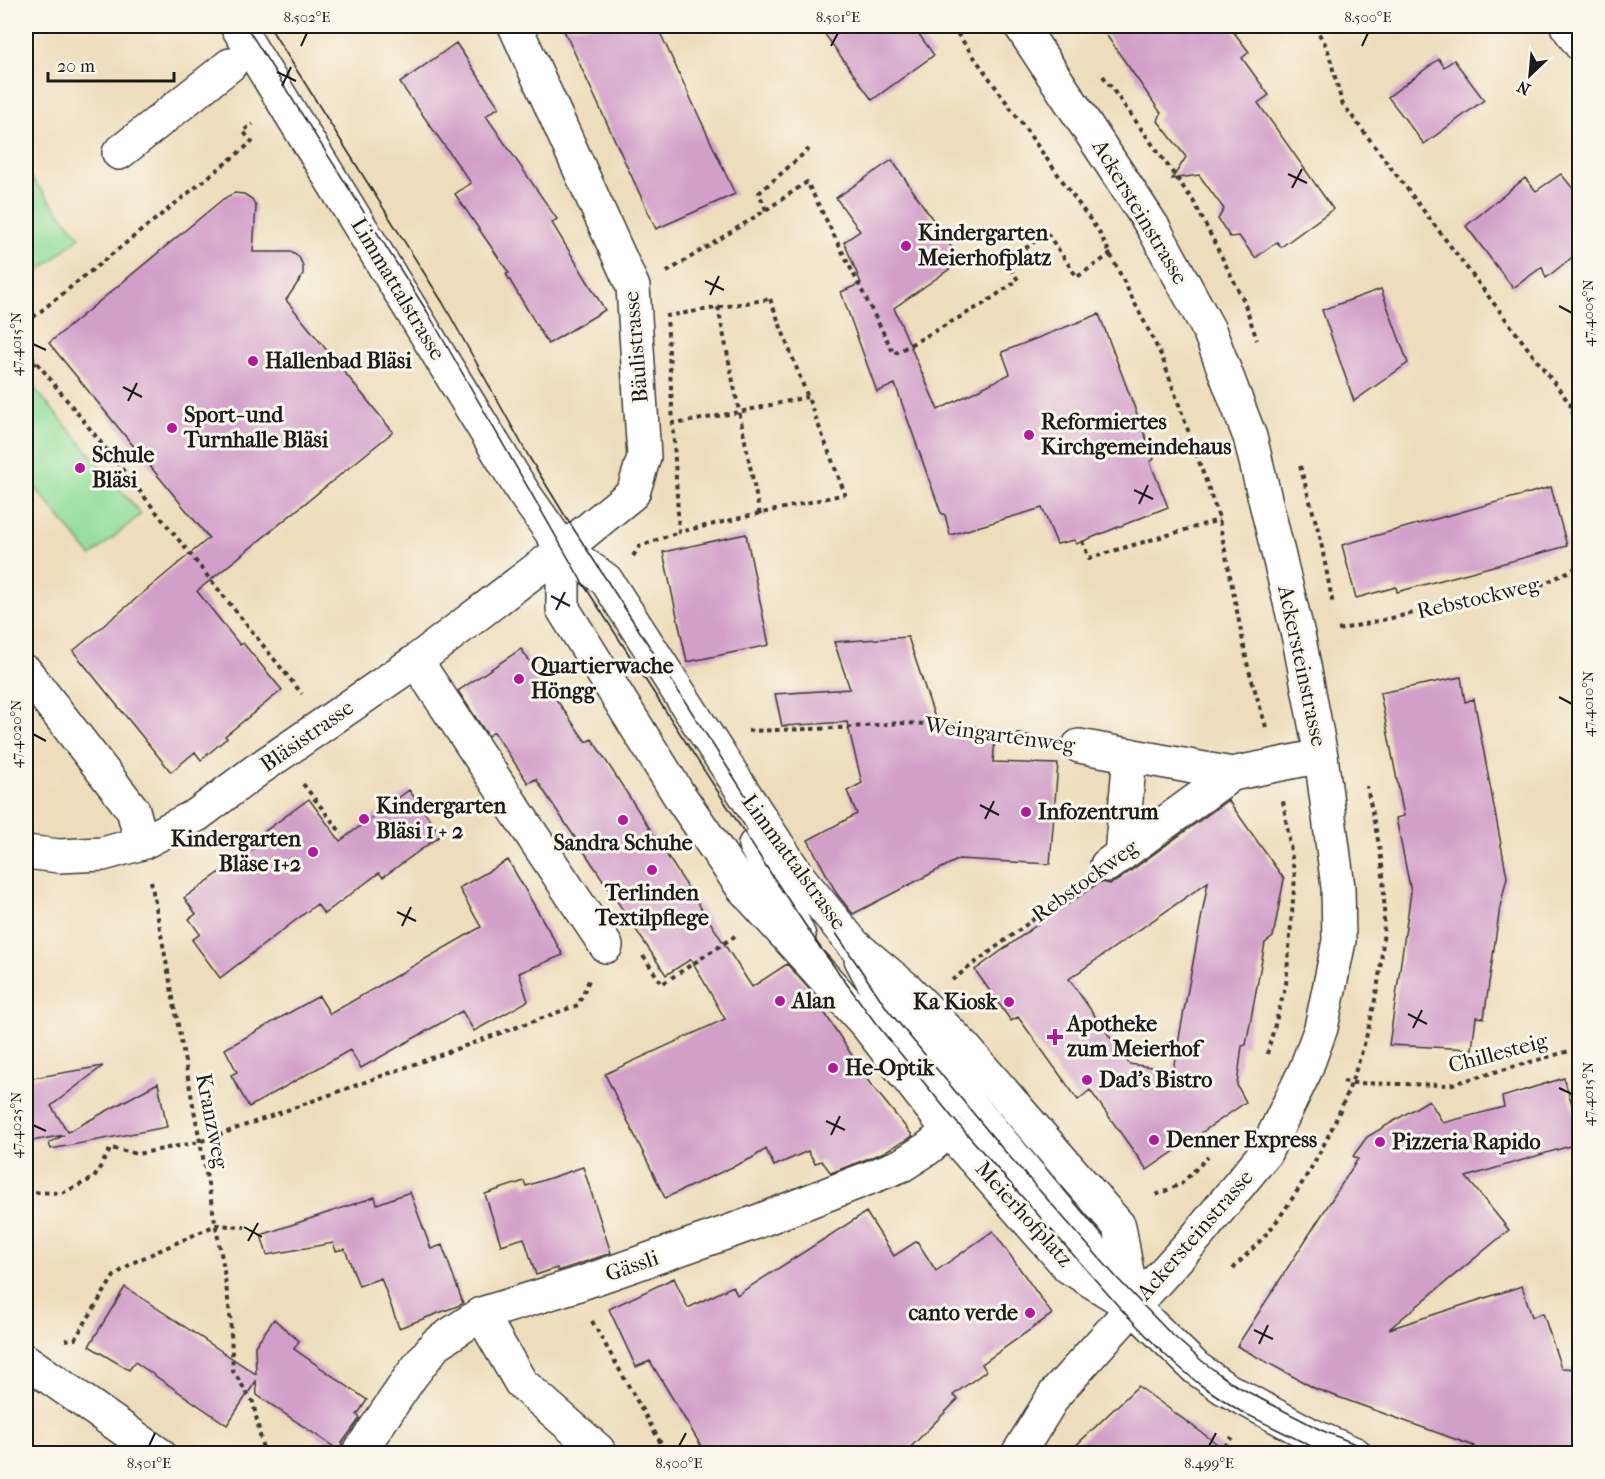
<svg xmlns="http://www.w3.org/2000/svg" width="1605" height="1479" font-family="'IM FELL French Canon',serif">
<style>
.green{fill:#93de9b;stroke:#587d5c;stroke-width:1.5}
.building{fill:#d29fc9;fill-rule:evenodd}
.lines{fill:none;stroke-linecap:round;stroke-linejoin:round}
.minor-casing{stroke:#3c3934;stroke-width:36}
.path{stroke:#3c3934;stroke-width:4;stroke-dasharray:4.5 4.5;stroke-linecap:butt}
.minor{stroke:#fff;stroke-width:33}
.tram{stroke:#1c1c1c;stroke-width:1.5}
.ticks{fill:none;stroke:#1c1c1c;stroke-width:2}
.poi-dot{fill:#b5179e;stroke:#fbf7ec;stroke-width:2}
.labels{text-anchor:middle;dominant-baseline:central;stroke-width:6;stroke-linejoin:round;paint-order:stroke}
.street-label{font-size:22px;fill:#1c1c1c;stroke:#fbf7ec}
.poi-label{font-size:22px;font-weight:bold;fill:#1c1c1c;stroke:#fbf7ec;text-anchor:start}
.neatline{fill:none;stroke:#1c1c1c;stroke-width:2}
.ticks-label{font-size:15px;text-anchor:middle;fill:#1c1c1c}
</style>
<rect width="100%" height="100%" fill="#fbf7ec"/>
<filter id="ink" filterUnits="userSpaceOnUse"><feTurbulence type="fractalNoise" baseFrequency=".0167" numOctaves="2"/><feDisplacementMap in="SourceGraphic" scale="12" xChannelSelector="R" yChannelSelector="G"/><feConvolveMatrix kernelMatrix="1 2 1 2 8 2 1 2 1" color-interpolation-filters="sRGB"/></filter>
<filter id="wash" filterUnits="userSpaceOnUse"><feTurbulence type="fractalNoise" baseFrequency=".008" numOctaves="4" result="noise"/><feDisplacementMap in="SourceGraphic" scale="24" xChannelSelector="R" yChannelSelector="G"/><feGaussianBlur stdDeviation="1.35" result="paint"/><feColorMatrix in="noise" values="0 0 0 0 0 0 0 0 0 0 0 0 0 0 0 0 0 1.4 0 .05"/><feComposite in="paint" operator="in"/></filter>
<g filter="url(#wash)">
<rect width="100%" height="100%" fill="#eeddbc"/>
<path class="green" d="M28 174 80 237 26 282V177Z
M29 382 141 514 91 556 26 476V384Z"/>
<g id="blocks">
<path class="building" d="M562 26H657L735 194 656 229Z
M819 26H913L934 55 872 100Z
M1100 26H1229L1249 52 1242 58 1269 95 1258 103 1333 209 1281 247 1277 242 1255 258 1239 236 1230 237 1218 219 1224 209 1199 175 1172 179 1186 157 1158 121 1161 113Z
M456 43 499 107 486 116 557 219 552 223 605 310 548 344 506 274 509 273 455 194 471 183 400 83Z
M1439 59 1444 67 1454 60 1484 100 1424 144 1388 97Z
M892 160 961 261 894 308 938 410 1010 374 1002 352 1099 314 1154 459 1150 462 1168 507 1076 544 1074 540 1057 544 1042 508 950 535 945 515 941 513 895 384 877 392 841 292 861 283 844 242 860 231 836 198Z
M1561 174 1580 197V251L1546 278 1542 267 1513 288 1466 226 1525 178 1536 191Z
M234 193 244 194 252 199 256 207 253 252H291L299 257 303 266V275L286 300 393 432 197 591 240 645 243 643 282 690 225 736 227 738 201 760 195 752 171 772 73 651 209 538 49 343 223 199Z
M1381 289 1408 363 1354 401 1322 310Z
M1551 487 1567 546 1397 592 1396 587 1356 598 1342 545Z
M746 534 769 645 687 662 663 552Z
M908 637 939 730 995 740 993 762 1058 764 1050 864 959 859 853 914 837 894 808 840 857 814 847 791 862 783 847 722 782 726 775 694 850 689 834 642Z
M521 649 586 742 592 739 752 987 787 964 810 990 869 1082 913 1136 882 1153 831 1173 822 1161 815 1163 808 1151 774 1166 766 1149 752 1158 665 1198 605 1074 725 1019 691 959 666 975 536 779 528 783 494 732 488 736 458 691Z
M1461 677 1465 702 1474 699 1507 877 1500 907 1484 1018 1476 1017 1472 1049 1389 1045 1411 892 1396 818 1404 816 1380 693Z
M409 790 441 835 383 877 379 873 324 914 317 904 220 978 192 940 200 934 189 919 196 914 184 898 268 838 264 832 309 799 340 841Z
M1228 800 1284 879 1273 937 1265 943 1246 1045 1242 1046 1237 1085 1246 1102 1147 1170 1090 1090 1078 1100 1018 1017 1011 1021 975 970 1045 919V920L1100 882 1110 884 1118 880ZM1208 882 1173 1070 1129 1064 1069 979Z
M508 860 563 955 519 973 528 1001 474 1031 462 1011 361 1068 350 1050 249 1107 231 1075 237 1072 225 1049 319 996 330 1014 481 927 459 888Z
M103 1066 51 1106 68 1132 158 1083 167 1127 51 1149 49 1143 64 1135 26 1142V1067L33 1078Z
M1564 1078 1580 1131V1143L1466 1177 1509 1230 1389 1329 1522 1286 1532 1317 1543 1313 1561 1368 1580 1369V1454H1470L1474 1446 1316 1389 1237 1346 1358 1159 1353 1156 1367 1137 1429 1100 1443 1123 1504 1107 1502 1097Z
M583 1167 611 1253 558 1271 557 1268 536 1275 524 1238 501 1245 485 1194 524 1181 526 1186Z
M410 1192 431 1249 442 1245 463 1303 460 1305 399 1328 381 1278 359 1286 345 1249 336 1251 333 1243 267 1255 261 1235 375 1197 377 1204Z
M866 1212 894 1256 917 1241 936 1271 993 1231 1052 1314 982 1364 986 1371 953 1395 958 1399 904 1454H706L650 1361 636 1367 609 1309 674 1278 688 1308 733 1286 737 1295Z
M125 1287 256 1374 255 1346 274 1319 299 1341 294 1349 367 1400 357 1415 360 1418 342 1443 340 1451 257 1395 256 1381 227 1425 135 1362 129 1370 89 1346Z
M1138 1386 1231 1454H1067Z"/>
</g>
</g>
<g filter="url(#ink)">
<use href="#blocks" fill-opacity="0" stroke="#3c3934" stroke-width="1.5"/>
<g class="lines">
<defs>
<path id="minor" d="M237 26 523 492 563 549 606 580 797 875 854 945 908 990 963 1046 1119 1226 1133 1307
M1567 26 1580 44
M119 153 230 65
M563 549V609L679 795 743 888 867 1025 949 1131 1069 1267 1133 1307
M416 661 606 946
M26 672 133 810 142 843
M1079 746 1232 774
M755 845 770 872 799 936
M26 852 59 856 103 854 142 843 197 815 257 770 416 661 579 537 633 493 644 457 633 287 515 26
M1121 855 1130 755
M1107 865 1232 774 1321 756
M861 959 888 1010 927 1053 1091 1249 1133 1307 1196 1368 1224 1388 1311 1435 1355 1454
M481 1314 521 1383 598 1450
M26 1361 159 1454
M358 1454 411 1376 436 1344 481 1314 573 1286 751 1224 902 1165 927 1149 949 1131
M1018 1454 1055 1394 1198 1235 1265 1153 1305 1071 1321 1028 1339 941 1338 887 1321 756 1299 639 1250 437 1209 330 1153 227 1021 26"/>
</defs>
<use href="#minor" class="minor-casing"/>
<path class="path" d="M952 26 1099 232 1162 357 1218 515 1248 667 1266 727
M1314 26 1327 47 1342 103 1570 404 1580 435
M1103 76 1194 202 1243 299 1257 340
M766 210 759 193 809 149
M667 272 766 210 807 182 894 354 985 303 1018 280 1006 262 1047 233 1077 277 1112 253
M770 299 845 494 679 532 667 316Z
M718 307 760 515
M26 323 252 142 243 131 253 124
M26 349 302 694
M26 370 36 362
M680 423 739 412 807 397
M1300 466 1320 537 1333 605
M1082 541 1089 558 1219 520
M633 556 640 546 679 532
M1338 630 1543 584 1580 566
M748 731 840 728 900 723 960 725 1042 739
M303 784 342 834
M151 881 223 1264 230 1314 233 1371 253 1402 264 1454
M643 956 662 984 735 936
M952 980 1078 886
M1267 1054 1286 984 1295 877 1283 801
M1343 1081 1352 1083 1449 1085 1580 1048
M26 1192 62 1193 94 1178 111 1148 137 1154 199 1142 578 1005 590 978
M1156 1195 1181 1184 1208 1157
M1233 1269C1247 1253 1264 1239 1276 1222 1348 1123 1392 999 1383 876 1381 846 1372 816 1367 786
M592 1321 667 1454
M65 1340 75 1339 114 1276 132 1263 216 1225 245 1227
M1219 1454 1232 1437"/>
<use href="#minor" class="minor"/>
<path class="tram" d="M246 26 428 313 582 582 777 883 822 950 874 1021 952 1117 1120 1308 1164 1354 1199 1384 1240 1411 1327 1454
M269 26 443 303 529 457 564 514 804 886 888 1010 1002 1148 1116 1277 1168 1331 1202 1361 1230 1382 1263 1400 1321 1430 1380 1454"/>
</g>
</g>
<path class="ticks" d="M301 46 307 33M831 46 838 33M1362 46 1368 33M277 72 296 81M282 86 291 67M1288 174 1307 183M1292 188 1302 169M705 281 724 290M710 295 719 276M1559 306 1572 313M33 344 46 350M123 387 142 397M128 401 137 383M1134 490 1153 499M1139 504 1148 485M551 596 570 606M556 610 565 592M1559 697 1572 704M33 734 46 741M980 805 999 815M985 819 994 801M397 912 416 921M402 926 411 907M1408 1014 1427 1024M1413 1028 1422 1010M1559 1088 1572 1094M826 1121 845 1130M33 1125 46 1131M831 1135 840 1116M244 1227 262 1237M248 1241 258 1223M1254 1330 1273 1339M1259 1344 1268 1325M149 1446 155 1433M679 1446 686 1433M1209 1446 1216 1433"/>
<g class="poi-dot">
<circle cx="906" cy="246" r="6"/>
<circle cx="253" cy="361" r="6"/>
<circle cx="172" cy="428" r="6"/>
<circle cx="1029" cy="435" r="6"/>
<circle cx="80" cy="468" r="6"/>
<circle cx="519" cy="679" r="6"/>
<circle cx="1026" cy="812" r="6"/>
<circle cx="364" cy="819" r="6"/>
<circle cx="623" cy="820" r="6"/>
<circle cx="313" cy="852" r="6"/>
<circle cx="652" cy="870" r="6"/>
<circle cx="780" cy="1001" r="6"/>
<circle cx="1009" cy="1002" r="6"/>
<path d="M1052 1028h6v6h6v6h-6v6h-6v-6h-6v-6h6z"/>
<circle cx="833" cy="1068" r="6"/>
<circle cx="1087" cy="1080" r="6"/>
<circle cx="1154" cy="1140" r="6"/>
<circle cx="1380" cy="1142" r="6"/>
<circle cx="1030" cy="1313" r="6"/>
</g>
<g class="labels">
<g class="street-label">
<text transform="translate(1140 212) rotate(59)">Ackersteinstrasse</text>
<text transform="translate(398 289) rotate(59)">Limmattalstrasse</text>
<text transform="translate(636 347) rotate(-95)">Bäulistrasse</text>
<text transform="translate(1478 598) rotate(-13)">Rebstockweg</text>
<text transform="translate(1302 666) rotate(78)">Ackersteinstrasse</text>
<text transform="translate(1000 735) rotate(8)">Weingartenweg</text>
<text transform="translate(307 736) rotate(-35)">Bläsistrasse</text>
<text transform="translate(794 862) rotate(54)">Limmattalstrasse</text>
<text transform="translate(1085 881) rotate(-36)">Rebstockweg</text>
<text transform="translate(1498 1053) rotate(-15)">Chillesteig</text>
<text transform="translate(212 1121) rotate(79)">Kranzweg</text>
<text transform="translate(1024 1214) rotate(48)">Meierhofplatz</text>
<text transform="translate(1195 1235) rotate(-49)">Ackersteinstrasse</text>
<text transform="translate(632 1266) rotate(-19)">Gässli</text>
</g>
<g class="poi-label">
<text x="918" y="233">Kindergarten<tspan x="918" dy="25">Meierhofplatz</tspan></text>
<text x="265" y="361">Hallenbad Bläsi</text>
<text x="184" y="415">Sport- und<tspan x="184" dy="25">Turnhalle Bläsi</tspan></text>
<text x="1041" y="422">Reformiertes<tspan x="1041" dy="25">Kirchgemeindehaus</tspan></text>
<text x="92" y="455">Schule<tspan x="92" dy="25">Bläsi</tspan></text>
<text x="531" y="666">Quartierwache<tspan x="531" dy="25">Höngg</tspan></text>
<text x="376" y="806">Kindergarten<tspan x="376" dy="25">Bläsi 1 + 2</tspan></text>
<text x="1038" y="812">Infozentrum</text>
<text x="301" y="839" text-anchor="end">Kindergarten<tspan x="301" dy="25">Bläse 1+2</tspan></text>
<text x="623" y="843" text-anchor="middle">Sandra Schuhe</text>
<text x="652" y="893" text-anchor="middle">Terlinden<tspan x="652" dy="25">Textilpflege</tspan></text>
<text x="792" y="1001">Alan</text>
<text x="997" y="1002" text-anchor="end">Ka Kiosk</text>
<text x="1067" y="1024">Apotheke<tspan x="1067" dy="25">zum Meierhof</tspan></text>
<text x="845" y="1068">He-Optik</text>
<text x="1099" y="1080">Dad's Bistro</text>
<text x="1166" y="1140">Denner Express</text>
<text x="1392" y="1142">Pizzeria Rapido</text>
<text x="1018" y="1313" text-anchor="end">canto verde</text>
</g>
</g>
<rect width="1605" height="1479" fill="none" stroke="#fbf7ec" stroke-width="66"/>
<g transform="translate(1530 75) rotate(206)" stroke="#fbf7ec" stroke-width="4.5" paint-order="stroke">
<path d="M0-4.5L10 22L0 15L-10 22Z" fill="#1c1c1c"/>
<text y="-9" font-size="16" font-weight="bold" text-anchor="middle" fill="#1c1c1c">N</text>
</g>
<path d="M48 72v9h126v-9" fill="none" stroke="#1c1c1c" stroke-width="3"/>
<text x="57" y="72" font-size="18" fill="#1c1c1c" stroke="#fbf7ec" stroke-width="4.5" paint-order="stroke">20 m</text>
<rect x="33" y="33" width="1539" height="1413" class="neatline"/>
<g class="ticks-label">
<text x="307" y="22">8.502°E</text>
<text x="838" y="22">8.501°E</text>
<text x="1368" y="22">8.500°E</text>
<text transform="translate(1588 313) rotate(-90)" y="5">47.4005°N</text>
<text transform="translate(16 344) rotate(-90)" y="5">47.4015°N</text>
<text transform="translate(1588 704) rotate(-90)" y="5">47.4010°N</text>
<text transform="translate(16 734) rotate(-90)" y="5">47.4020°N</text>
<text transform="translate(1588 1094) rotate(-90)" y="5">47.4015°N</text>
<text transform="translate(16 1125) rotate(-90)" y="5">47.4025°N</text>
<text x="149" y="1468">8.501°E</text>
<text x="679" y="1468">8.500°E</text>
<text x="1209" y="1468">8.499°E</text>
</g>
</svg>
